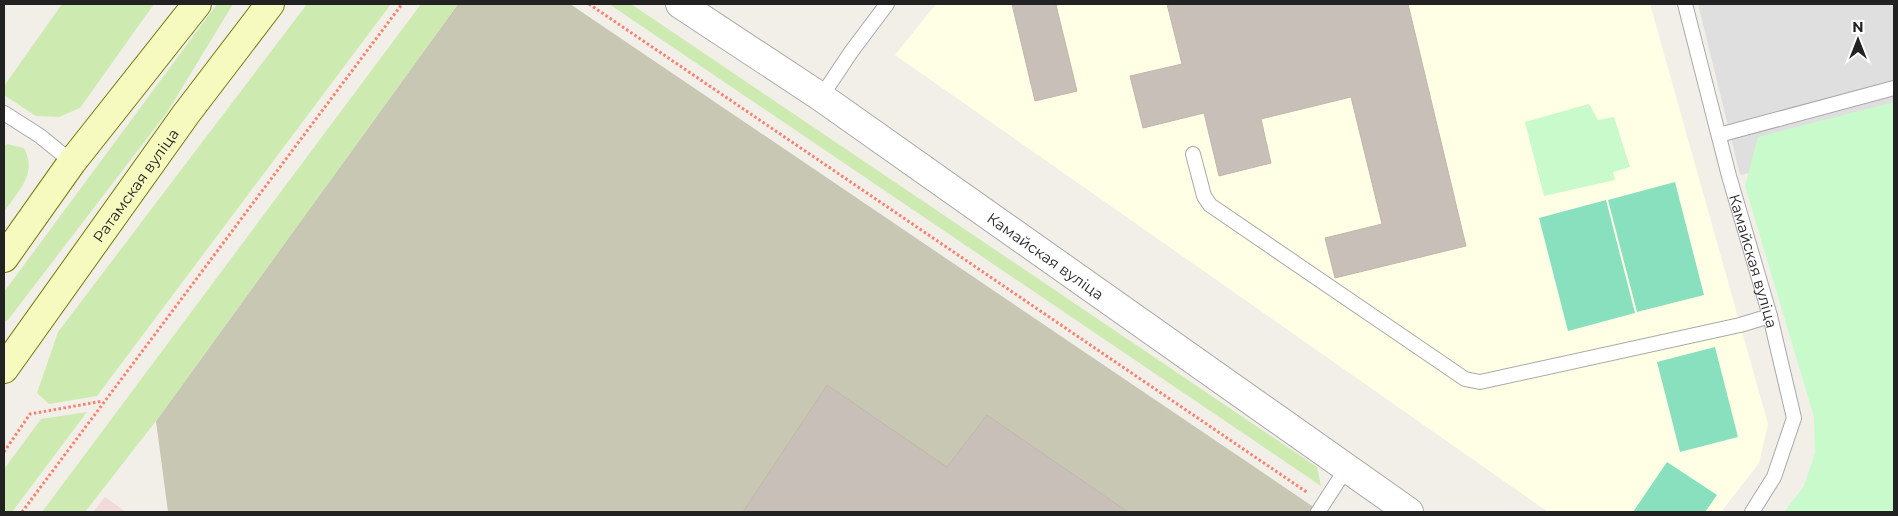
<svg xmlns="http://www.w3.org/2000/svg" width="1898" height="516" font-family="Montserrat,sans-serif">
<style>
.residential{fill:#e0dfdf}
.commercial{fill:#f2dad9}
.education{fill:#ffffe5}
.construction{fill:#c7c7b4}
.grass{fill:#cdebb0}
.park{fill:#c8facc}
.pitch{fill:#88e0be}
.building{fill:#c7bfb8;stroke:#c4b6ab}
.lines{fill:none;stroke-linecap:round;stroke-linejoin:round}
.service-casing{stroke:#a9a9a9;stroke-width:16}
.tertiary-casing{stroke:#a9a9a9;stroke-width:30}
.secondary-casing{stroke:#707d05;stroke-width:30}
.path{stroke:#fa8072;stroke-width:3;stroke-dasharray:2.5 2.5;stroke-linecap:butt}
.service{stroke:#fff;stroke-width:14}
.tertiary{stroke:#fff;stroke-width:28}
.secondary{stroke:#f7fabf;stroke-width:28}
.labels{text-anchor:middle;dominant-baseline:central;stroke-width:5;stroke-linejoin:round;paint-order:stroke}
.street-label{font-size:15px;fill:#222;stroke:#fff}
</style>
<rect width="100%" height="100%" fill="#f2efe9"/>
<path class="residential" d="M1698 4H1894V138L1740 175Z"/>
<path class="commercial" d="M105 497 126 512H93Z"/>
<path class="education" d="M936 4H1650L1768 424 1759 463 1721 512H1548L895 55Z"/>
<path class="construction" d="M458 4H570L1321 512H168L156 421Z"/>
<path class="grass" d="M62 4H154L80 108 59 117 36 116 4 95V86Z
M217 4H233L168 111 8 320 4 322V292Z
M307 4H391L97 396 49 404 37 393 58 332Z
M421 4H458L156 421 85 512H42Z
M609 4H631L1317 467 1321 486Z
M7 144 24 148C38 174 18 191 4 212V146Z
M87 412 12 512H4V469L41 419Z"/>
<path class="park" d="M1894 102V512H1784L1804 486 1815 453 1814 417 1745 186 1758 137Z
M1589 104 1598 120 1614 117 1630 167 1613 172 1615 180 1544 196 1525 122Z"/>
<path class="pitch" d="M1675 182 1704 295 1637 312 1608 200Z
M1606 200 1635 313 1568 331 1539 218Z
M1715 347 1738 437 1680 452 1657 362Z
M1667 462 1717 495 1705 512H1633Z"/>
<path class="building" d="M1012 4H1063L1056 5 1077 91 1035 101Z
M1167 4H1408L1466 246 1335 278 1325 238 1382 224 1351 97 1261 119 1271 163 1219 176 1204 113 1143 128 1130 76 1182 64Z
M827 385 947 467 987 415 1128 512H743Z"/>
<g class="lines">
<defs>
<g id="service">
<path id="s1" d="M1685 4 1729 176 1770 316 1794 418 1774 477 1752 512"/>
<path d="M821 97 851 52 887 4"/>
<path d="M4 113 40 136 72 162"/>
<path d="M1719 135 1894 88"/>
<path d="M1193 154 1204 196 1210 205 1465 379 1480 382 1740 325 1770 316"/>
<path d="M1318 512 1346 469"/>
</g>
<g id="tertiary">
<path id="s2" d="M680 4 821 97 1409 512"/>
</g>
<g id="secondary">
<path d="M4 258 72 162 197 4"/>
<path id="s3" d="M4 369 186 114 270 4"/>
</g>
</defs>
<use href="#service" class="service-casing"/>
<use href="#tertiary" class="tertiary-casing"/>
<use href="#secondary" class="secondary-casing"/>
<path class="path" d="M589 4 1308 493
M4 452 30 414 103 401
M22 512 402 4"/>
<use href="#service" class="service"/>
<use href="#tertiary" class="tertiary"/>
<use href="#secondary" class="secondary"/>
</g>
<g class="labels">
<g class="street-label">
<text stroke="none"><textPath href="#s3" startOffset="226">Ратамская вуліца</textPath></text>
<text stroke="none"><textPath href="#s2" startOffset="444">Камайская вуліца</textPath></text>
<text stroke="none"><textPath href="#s1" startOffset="266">Камайская вуліца</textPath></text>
</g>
</g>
<rect width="1898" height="516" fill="none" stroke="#222222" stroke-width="10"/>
<g transform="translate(1858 40)" stroke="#ffffff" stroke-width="4" paint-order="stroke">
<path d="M0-4L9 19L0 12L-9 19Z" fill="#222222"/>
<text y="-8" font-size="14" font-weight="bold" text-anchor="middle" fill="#222222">N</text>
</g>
</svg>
